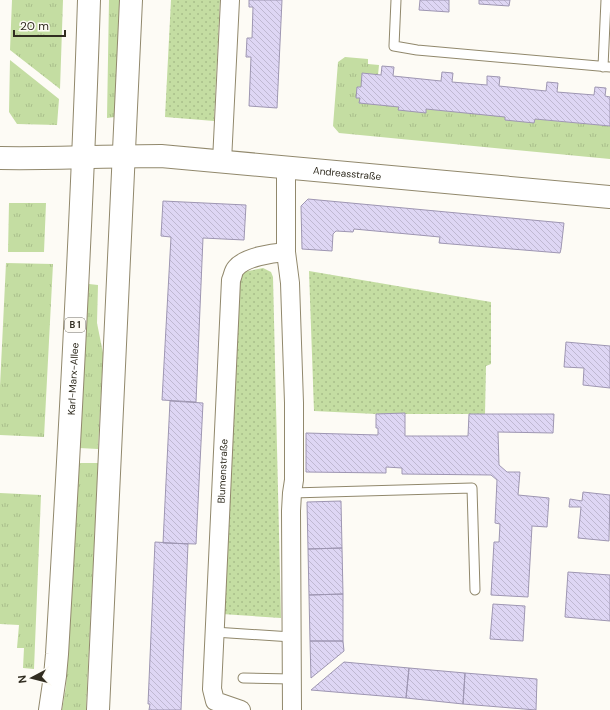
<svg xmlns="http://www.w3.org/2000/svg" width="610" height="710" font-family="'DM Sans',sans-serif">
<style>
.grass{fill:url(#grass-tufts)}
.park{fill:url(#park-dots)}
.building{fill:url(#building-back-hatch);stroke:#9e96b2}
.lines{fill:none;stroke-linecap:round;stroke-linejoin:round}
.service-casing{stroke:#91886c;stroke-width:11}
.minor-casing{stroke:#91886c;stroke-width:20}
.tertiary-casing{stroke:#91886c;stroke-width:24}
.primary-casing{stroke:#91886c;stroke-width:24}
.service{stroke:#fff;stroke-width:9}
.minor{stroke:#fff;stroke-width:18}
.tertiary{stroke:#fff;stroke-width:22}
.primary{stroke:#fff;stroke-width:22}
.labels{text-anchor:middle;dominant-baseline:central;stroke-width:3;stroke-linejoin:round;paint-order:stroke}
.shield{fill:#fdfbf5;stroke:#6e6b61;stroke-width:1}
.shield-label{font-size:9px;font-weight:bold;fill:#312d21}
.street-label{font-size:10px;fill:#312d21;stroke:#fdfbf5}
</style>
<defs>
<pattern id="grass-tufts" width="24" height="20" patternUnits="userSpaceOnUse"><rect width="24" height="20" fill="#c4dda2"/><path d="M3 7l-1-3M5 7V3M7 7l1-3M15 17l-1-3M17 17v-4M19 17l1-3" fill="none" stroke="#a9be8b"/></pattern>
<pattern id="park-dots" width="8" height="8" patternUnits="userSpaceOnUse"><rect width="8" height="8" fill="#c4dda2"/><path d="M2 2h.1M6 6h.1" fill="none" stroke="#a9be8b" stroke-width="1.8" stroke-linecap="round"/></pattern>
<pattern id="building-back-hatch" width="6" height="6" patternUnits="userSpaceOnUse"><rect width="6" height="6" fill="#ded6f4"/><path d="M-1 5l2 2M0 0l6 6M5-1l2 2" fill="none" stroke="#bfb8d1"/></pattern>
</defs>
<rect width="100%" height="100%" fill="#fdfbf5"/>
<path class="grass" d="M12 0H63L60 89 10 50Z
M109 0H120L115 117 107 118Z
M345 57 368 59V64L379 65 378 75 362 73 360 103 610 126V159L339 133 333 126 338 62Z
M10 60 59 99 57 125 17 124 9 112Z
M9 203H46L44 252H8Z
M6 263 53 264 44 437 0 435V386Z
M89 284 98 285 97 323 103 353 98 449 79 448Z
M78 463H98L86 710H62L66 686Z
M0 493 41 495 34 669 23 668 24 648H17L19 625 0 624Z"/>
<path class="park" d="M171 0H220L214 121 165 117Z
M263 268 271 272 273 277 281 618 222 614 237 281 243 272Z
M309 271 491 302V364L486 366 485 414H376L314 411Z"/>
<path class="building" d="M249 0H282L277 108 249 106 251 57H246L247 38H252L253 7H249Z
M420 0H449V12L419 10Z
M479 0H510L509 6 479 4Z
M382 66 394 67 393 76 441 81 442 72 453 73 452 82 487 85V76L500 77 499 86 546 91 547 82 558 83 557 92 594 95 595 87 606 88 605 96 610 97V126L535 119 534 123 505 120V117L426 109V113L398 110 399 107 359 103 360 98H356L357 87H361L362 73 381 75Z
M308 199 564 223 561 249 560 253 439 243 440 237 354 229 353 232 336 231 333 234 332 251 302 249 301 206Z
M163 201 246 205 244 240 203 238 196 402 162 400 171 237 161 236Z
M566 342 610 346V388L583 385 584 368 564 367Z
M170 401 203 403 196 544 163 543Z
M405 413V436H468L469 414H554L553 433 498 432 499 465 507 472H520L518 495 549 498 547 527 532 526 528 597 491 595 494 542H499L500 524 495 523 497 480 491 475 402 474V468L386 467V473L306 472V433L378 435V428H376V414Z
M583 492 610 495 609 541 578 538 581 507H569L570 499 582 501Z
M341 501 342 548 308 549 307 502Z
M155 542 188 544 181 710H149L150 704H148Z
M342 548 343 594 309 595 308 549Z
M568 572 610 575V621L565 617Z
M343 594V641H310L309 595Z
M493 604 525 606 523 641 490 639Z
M310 641H343L344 651 311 678Z
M344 662 409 668 406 698 311 690Z
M409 668 465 673 463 704 406 698Z
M465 673 537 679 536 710 463 704Z"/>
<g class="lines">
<defs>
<path id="service" d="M396 0 394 46 417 50 610 67
M603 67 606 0
M292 493 472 488 475 590
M214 632 292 637
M243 678 292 679"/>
<g id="minor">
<path d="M222 161 230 0"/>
<path d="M286 167V252L290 283 294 403V480L292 493 291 511 292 710"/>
<path id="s1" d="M241 710 215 701 212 689 231 280C233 276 233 271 236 268 245 257 272 253 286 252"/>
</g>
<g id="tertiary">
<path id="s2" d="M0 158C54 159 107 156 161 156L610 197"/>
</g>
<g id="primary">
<path id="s3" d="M50 710 55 676 57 654C70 436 82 218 89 0"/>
<path d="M98 710 131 0"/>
</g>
</defs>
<use href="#service" class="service-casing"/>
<use href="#minor" class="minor-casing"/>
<use href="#tertiary" class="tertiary-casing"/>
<use href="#primary" class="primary-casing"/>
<use href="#service" class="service"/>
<use href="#minor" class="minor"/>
<use href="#tertiary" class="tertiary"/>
<use href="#primary" class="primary"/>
</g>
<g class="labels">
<rect class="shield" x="65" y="318" width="20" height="14" rx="3"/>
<g class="shield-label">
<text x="75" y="325">B 1</text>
</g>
<g class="street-label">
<text stroke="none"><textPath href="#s2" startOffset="348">Andreasstraße</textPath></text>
<text stroke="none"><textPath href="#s3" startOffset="332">Karl-Marx-Allee</textPath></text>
<text stroke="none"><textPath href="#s1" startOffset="258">Blumenstraße</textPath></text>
</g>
</g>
<g transform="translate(32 678) rotate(263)" stroke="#fdfbf5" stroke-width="3" paint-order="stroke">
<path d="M0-3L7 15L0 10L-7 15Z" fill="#312d21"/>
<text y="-6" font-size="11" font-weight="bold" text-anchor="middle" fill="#312d21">N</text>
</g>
<path d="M14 30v6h51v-6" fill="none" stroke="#312d21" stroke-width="2"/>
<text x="20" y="30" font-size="12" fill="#312d21" stroke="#fdfbf5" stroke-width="3" paint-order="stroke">20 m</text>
</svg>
